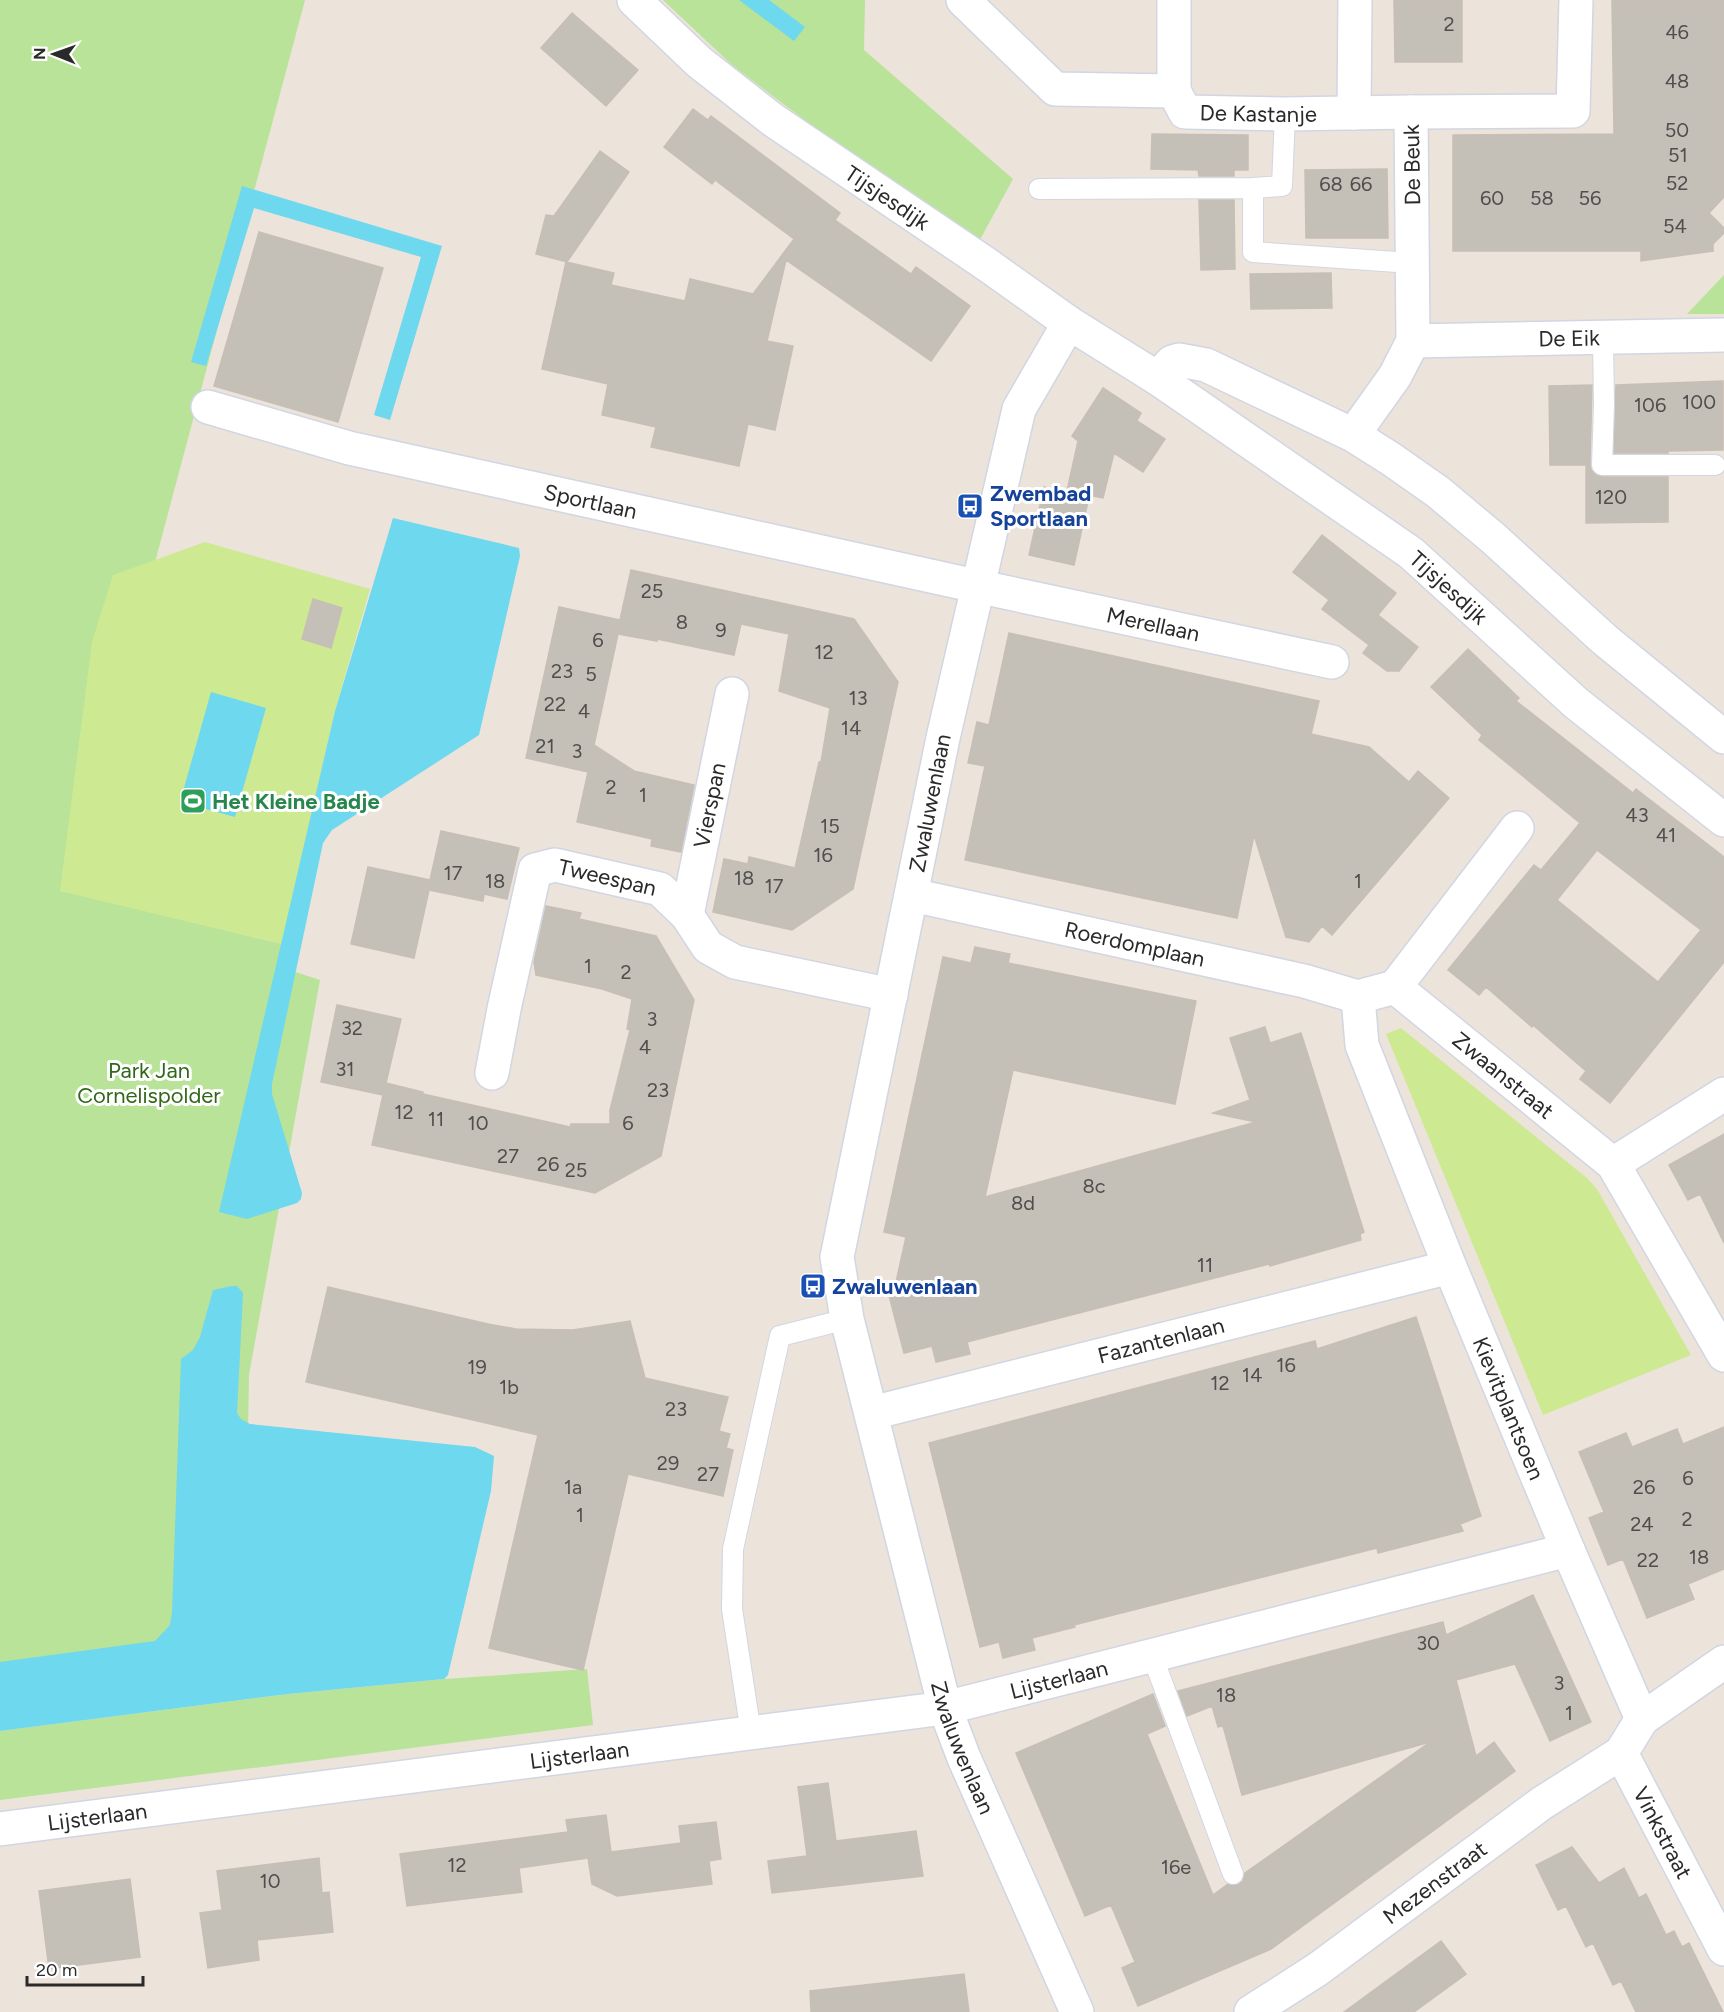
<svg xmlns="http://www.w3.org/2000/svg" width="1724" height="2012" font-family="Figtree,sans-serif">
<style>
.green{fill:#b8e398}
.pitch{fill:#cdea93}
.water{fill:#6ed8ee}
.building{fill:#c4bfb7;stroke:#c7bfb5;stroke-width:1.5;fill-rule:evenodd}
.lines{fill:none;stroke-linecap:round;stroke-linejoin:round}
.service-casing{stroke:#d1d6e3;stroke-width:22}
.minor-casing{stroke:#d1d6e3;stroke-width:36}
.service{stroke:#fff;stroke-width:20}
.minor{stroke:#fff;stroke-width:33}
.labels{text-anchor:middle;dominant-baseline:central;stroke-width:6;stroke-linejoin:round;paint-order:stroke}
.number-label{font-size:20px;fill:#504f4d}
.street-label{font-size:22px;fill:#2a2a2a;stroke:#fff}
.transit-label{font-size:22px;font-weight:bold;fill:#164399;stroke:#fff;text-anchor:start}
.leisure-label{font-size:22px;font-weight:bold;fill:#27864d;stroke:#fff;text-anchor:start}
.park-label{font-size:22px;fill:#31671a;stroke:#fff}
</style>
<rect width="100%" height="100%" fill="#ece3db"/>
<path class="green" d="M0 0H305L67 892 282 944 277 966 320 980 249 1375 244 1652 0 1683Z
M663 0H865L864 50 1013 179 976 247 905 196 732 65Z
M1724 275V314H1687Z
M587 1669 593 1725 0 1800V1731L288 1694 444 1679Z"/>
<path class="pitch" d="M205 542 370 589 335 711 282 944 60 891 92 642 113 575Z
M1401 1028 1587 1178 1597 1189 1691 1355 1543 1415 1386 1034Z"/>
<path class="water" d="M739 0H769L805 27 794 41Z
M242 186 442 246 390 420 374 415 421 257 254 208 206 366 191 362Z
M393 518 519 548 520 556 479 735 332 830 323 843 272 1084V1094L302 1193 301 1199 297 1203 247 1219 219 1212 335 711Z
M211 692 266 708 235 817 180 802Z
M232 1286H237L243 1293 237 1413 241 1419 250 1424 475 1447 494 1456 491 1491 448 1675 444 1679 288 1694 0 1731V1662L155 1641 170 1625 172 1612 181 1359 193 1350 200 1337 213 1290Z"/>
<path class="building" d="M1394 0H1462V62H1395Z
M1612 0H1724V197L1709 213 1724 228V233L1713 244V251L1641 261V251H1453V135L1614 134Z
M572 13 638 70 606 106 541 48Z
M693 109 708 120 711 116 840 213 835 220 911 274 916 267 970 306 931 361 786 260 767 341 793 346 775 430 748 424 739 466 651 447 656 427 602 415 608 384 542 369 566 262 614 273 611 285 685 301 690 279 753 294 794 239 715 180 712 184 664 147Z
M1152 134 1248 135V170H1234V176H1199L1198 170 1151 169Z
M600 151 629 172 567 262 536 254 546 215 554 216Z
M1387 169 1388 238H1306L1305 170Z
M1199 200H1234L1235 269 1201 270Z
M259 232 383 268 338 422 214 386Z
M1331 273 1332 308 1251 309 1250 274Z
M1723 381V450L1668 451V453H1614L1616 385Z
M1592 385 1590 465 1592 471 1602 477H1668V522L1586 523V465H1550L1549 386Z
M1103 388 1141 413 1137 421 1165 439 1143 472 1114 453 1103 498 1067 491 1078 441 1072 436Z
M1044 487 1089 497 1074 565 1029 555Z
M1322 535 1396 593 1378 615 1418 647 1399 671H1387L1363 653 1369 645 1322 609 1329 600 1293 572Z
M631 570 854 619 898 682 853 889 792 930 713 912 724 859 748 864 749 857 795 868 819 762H821L830 708 779 691 789 634 741 624 734 655 657 639V641L618 634 594 745 634 771 694 785 681 852 651 846 652 839 577 822 588 772 526 758 559 607 620 620Z
M313 599 342 608 331 648 302 639Z
M1009 633 1319 701 1311 734 1369 747 1409 782 1418 771 1449 798 1332 935 1322 926 1309 942 1286 937 1254 835 1237 918 965 860 985 766 968 763 977 722 989 725Z
M1468 649 1519 698 1516 701 1633 793 1636 789 1724 857V962L1610 1103 1580 1079 1586 1071 1533 1025 1532 1027 1486 987 1479 995 1448 970 1534 865 1541 870 1580 823 1479 740 1482 735 1431 687ZM1597 850 1701 930 1658 982 1557 900Z
M441 831 519 848 507 899 484 894 483 901 429 890 414 958 351 944 368 867 430 880Z
M546 906 581 913 579 919 656 936 694 1000 661 1156 595 1193 372 1145 383 1095 321 1082 337 1005 401 1019 386 1083 423 1092V1094L570 1127 571 1124H610V1110L630 1030 627 1029 632 999 602 989 536 975 534 962Z
M975 947 1010 954 1008 963 1196 1001 1175 1104 1013 1070 985 1197 1256 1122 1213 1113 1250 1100 1230 1038 1265 1027 1270 1043 1301 1033 1364 1232 1360 1234 1361 1240 1270 1266 1269 1264 967 1342 970 1354 936 1362 932 1346 904 1353 886 1284 896 1282 906 1237 884 1232 943 957 971 963Z
M1724 1134V1243L1700 1194 1688 1200 1669 1165Z
M328 1287 488 1324 516 1329 573 1330 630 1321 645 1378 728 1397 719 1431 730 1434 726 1448 733 1450 723 1496 628 1474 583 1670 489 1648 538 1435 306 1382Z
M1416 1317 1481 1516 1460 1524 1463 1531 1378 1553 1377 1548 1074 1625 1075 1627 1032 1638 1035 1650 1003 1658 999 1642 980 1647 929 1443 1315 1341 1317 1349Z
M1724 1427V1569L1688 1584 1694 1599 1647 1618 1623 1559 1608 1565 1589 1518 1604 1512 1579 1452 1626 1433 1632 1447 1677 1429 1683 1444Z
M1533 1595 1591 1722 1550 1741 1515 1664 1456 1680 1476 1756 1494 1742 1515 1771 1271 1949 1138 2006 1122 1968 1135 1962 1111 1905 1085 1916 1016 1753 1153 1694 1165 1726 1147 1734 1213 1895 1228 1884 1238 1885 1243 1881 1245 1873 1430 1742 1242 1795 1223 1726 1218 1727 1212 1706 1187 1716 1178 1691 1443 1622 1446 1635Z
M828 1783 836 1841 916 1831 923 1876 772 1893 768 1861 807 1856 798 1787Z
M606 1815 611 1852 681 1843 679 1826 716 1822 721 1859 709 1861 712 1884 617 1896 592 1884 588 1858 519 1868 522 1892 407 1906 400 1854 568 1832 566 1820Z
M1572 1847 1599 1883 1624 1868 1639 1898 1646 1894 1666 1935 1674 1931 1682 1947 1689 1943 1723 2012H1636L1621 1981 1613 1985 1593 1943 1586 1947 1566 1906 1558 1910 1536 1865Z
M319 1858 322 1893 329 1892 333 1932 257 1940 259 1960 208 1968 200 1913 222 1910 217 1871Z
M130 1879 140 1957 49 1969 39 1891Z
M1441 1941 1466 1974 1414 2012H1344Z
M964 1974 969 2012H811L810 1991Z"/>
<g class="lines">
<defs>
<path id="service" d="M1285 114 1282 186 1253 188V252L1397 262
M1039 189 1253 188
M1603 339 1604 405 1602 465H1715
M1152 1655 1233 1874
M751 1733 732 1609 733 1549 780 1336 847 1319"/>
<g id="minor">
<path id="s1" d="M634 0 699 62 773 120 989 266 1069 323 1157 378 1411 553 1576 703 1724 820"/>
<path id="s2" d="M963 0 1055 89 1174 91 1185 112 1285 114 1411 112"/>
<path d="M1174 0V91"/>
<path d="M1354 113 1355 0"/>
<path id="s3" d="M1069 323 1019 409 943 738 837 1257 847 1319 945 1708 964 1758 1077 2012"/>
<path id="s4" d="M1413 341 1724 335"/>
<path d="M1157 378 1172 362 1179 360 1206 365 1353 435 1391 459 1438 492 1493 538 1605 640 1724 737"/>
<path id="s5" d="M208 407 349 448 976 586 1332 662"/>
<path d="M1353 435 1395 376 1413 341 1411 112 1573 111 1576 0"/>
<path id="s6" d="M912 895 1304 981 1358 997"/>
<path id="s7" d="M687 915 732 694"/>
<path d="M1395 987 1517 828"/>
<path id="s8" d="M1358 997 1362 1045 1450 1267 1568 1550 1642 1719 1724 1662"/>
<path id="s9" d="M1358 997 1395 987 1613 1164 1724 1355"/>
<path id="s10" d="M492 1073 504 1009 535 870 555 865 660 889 687 915 708 947 735 962 891 995"/>
<path d="M1613 1164 1724 1094"/>
<path id="s11" d="M872 1413 1450 1267"/>
<path id="s12" d="M1621 1753 1724 1949"/>
<path id="s13" d="M0 1829 945 1708 1568 1550"/>
<path id="s14" d="M1251 2012 1318 1969 1542 1803 1621 1753 1642 1719"/>
</g>
</defs>
<use href="#service" class="service-casing"/>
<use href="#minor" class="minor-casing"/>
<use href="#service" class="service"/>
<use href="#minor" class="minor"/>
</g>
<defs>
<symbol id="bus-square" viewBox="-11 -11 22 22"><rect x="-9" y="-9" width="18" height="18" rx="4" fill="#1a4fb4" stroke="#fff"/><path d="M-5-6H5V4H4V6H2V4H-2V6H-4V4H-5ZM-3.5-4V0h7V-4ZM-3.5 1.2v1.5H-2V1.2ZM2 1.2v1.5H3.5V1.2Z" fill="#fff"/></symbol>
<symbol id="stadium-square" viewBox="-11 -11 22 22"><rect x="-9" y="-9" width="18" height="18" rx="4" fill="#2e9e5b" stroke="#fff"/><path d="M0-5a6.5 5 0 1 0 0 10a6.5 5 0 1 0 0-10ZM-3.5-1.8h7v3.6h-7Z" fill="#fff"/></symbol>
</defs>
<g fill-rule="evenodd">
<use href="#bus-square" x="955" y="491" width="30" height="30"/>
<use href="#stadium-square" x="178" y="786" width="30" height="30"/>
<use href="#bus-square" x="798" y="1271" width="30" height="30"/>
</g>
<g class="labels">
<g class="number-label">
<text x="1449" y="24">2</text>
<text x="1677" y="32">46</text>
<text x="1677" y="81">48</text>
<text x="1677" y="130">50</text>
<text x="1678" y="155">51</text>
<text x="1677" y="183">52</text>
<text x="1331" y="184">68</text>
<text x="1361" y="184">66</text>
<text x="1492" y="198">60</text>
<text x="1542" y="198">58</text>
<text x="1590" y="198">56</text>
<text x="1675" y="226">54</text>
<text x="1699" y="402">100</text>
<text x="1650" y="405">106</text>
<text x="1611" y="497">120</text>
<text x="652" y="591">25</text>
<text x="682" y="622">8</text>
<text x="721" y="630">9</text>
<text x="598" y="640">6</text>
<text x="824" y="652">12</text>
<text x="562" y="671">23</text>
<text x="591" y="674">5</text>
<text x="858" y="698">13</text>
<text x="555" y="704">22</text>
<text x="584" y="711">4</text>
<text x="851" y="728">14</text>
<text x="545" y="746">21</text>
<text x="577" y="751">3</text>
<text x="611" y="787">2</text>
<text x="643" y="795">1</text>
<text x="1637" y="815">43</text>
<text x="830" y="826">15</text>
<text x="1666" y="835">41</text>
<text x="823" y="855">16</text>
<text x="453" y="873">17</text>
<text x="744" y="878">18</text>
<text x="495" y="881">18</text>
<text x="1358" y="881">1</text>
<text x="774" y="886">17</text>
<text x="588" y="966">1</text>
<text x="626" y="972">2</text>
<text x="652" y="1019">3</text>
<text x="352" y="1028">32</text>
<text x="645" y="1047">4</text>
<text x="345" y="1069">31</text>
<text x="658" y="1090">23</text>
<text x="404" y="1112">12</text>
<text x="436" y="1119">11</text>
<text x="478" y="1123">10</text>
<text x="628" y="1123">6</text>
<text x="508" y="1156">27</text>
<text x="548" y="1164">26</text>
<text x="576" y="1170">25</text>
<text x="1094" y="1186">8c</text>
<text x="1023" y="1203">8d</text>
<text x="1205" y="1265">11</text>
<text x="1286" y="1365">16</text>
<text x="477" y="1367">19</text>
<text x="1252" y="1375">14</text>
<text x="1220" y="1383">12</text>
<text x="509" y="1387">1b</text>
<text x="676" y="1409">23</text>
<text x="668" y="1463">29</text>
<text x="708" y="1474">27</text>
<text x="1688" y="1478">6</text>
<text x="573" y="1487">1a</text>
<text x="1644" y="1487">26</text>
<text x="580" y="1515">1</text>
<text x="1687" y="1519">2</text>
<text x="1642" y="1524">24</text>
<text x="1699" y="1557">18</text>
<text x="1648" y="1560">22</text>
<text x="1428" y="1643">30</text>
<text x="1559" y="1683">3</text>
<text x="1226" y="1695">18</text>
<text x="1569" y="1713">1</text>
<text x="457" y="1865">12</text>
<text x="1176" y="1867">16e</text>
<text x="270" y="1881">10</text>
</g>
<g class="street-label">
<text stroke="none"><textPath href="#s2" startOffset="344">De Kastanje</textPath></text>
<text transform="translate(1412 165) rotate(-91)">De Beuk</text>
<text stroke="none"><textPath href="#s1" startOffset="322">Tijsjesdijk</textPath></text>
<text stroke="none"><textPath href="#s4" startOffset="156">De Eik</textPath></text>
<text stroke="none"><textPath href="#s5" startOffset="394">Sportlaan</textPath></text>
<text stroke="none"><textPath href="#s1" startOffset="1006">Tijsjesdijk</textPath></text>
<text stroke="none"><textPath href="#s5" startOffset="970">Merellaan</textPath></text>
<text transform="translate(930 803) rotate(-79)">Zwaluwenlaan</text>
<text stroke="none"><textPath href="#s7" startOffset="112">Vierspan</textPath></text>
<text stroke="none"><textPath href="#s10" startOffset="282">Tweespan</textPath></text>
<text stroke="none"><textPath href="#s6" startOffset="228">Roerdomplaan</textPath></text>
<text stroke="none"><textPath href="#s9" startOffset="178">Zwaanstraat</textPath></text>
<text stroke="none"><textPath href="#s11" startOffset="298">Fazantenlaan</textPath></text>
<text stroke="none"><textPath href="#s8" startOffset="440">Kievitplantsoen</textPath></text>
<text stroke="none"><textPath href="#s13" startOffset="1070">Lijsterlaan</textPath></text>
<text stroke="none"><textPath href="#s3" startOffset="1474">Zwaluwenlaan</textPath></text>
<text stroke="none"><textPath href="#s13" startOffset="584">Lijsterlaan</textPath></text>
<text stroke="none"><textPath href="#s13" startOffset="98">Lijsterlaan</textPath></text>
<text stroke="none"><textPath href="#s12" startOffset="90">Vinkstraat</textPath></text>
<text stroke="none"><textPath href="#s14" startOffset="225">Mezenstraat</textPath></text>
</g>
<g class="transit-label">
<text x="990" y="493">Zwembad<tspan x="990" dy="25">Sportlaan</tspan></text>
<text x="832" y="1286">Zwaluwenlaan</text>
</g>
<g class="leisure-label">
<text x="212" y="801">Het Kleine Badje</text>
</g>
<g class="park-label">
<text x="149" y="1070">Park Jan<tspan x="149" dy="25">Cornelispolder</tspan></text>
</g>
</g>
<g transform="translate(54 54) rotate(271)" stroke="#ffffff" stroke-width="4.5" paint-order="stroke">
<path d="M0-4.5L10 22L0 15L-10 22Z" fill="#2a2a2a"/>
<text y="-9" font-size="16" font-weight="bold" text-anchor="middle" fill="#2a2a2a">N</text>
</g>
<path d="M27 1976v9h116v-9" fill="none" stroke="#2a2a2a" stroke-width="3"/>
<text x="36" y="1976" font-size="18" fill="#2a2a2a" stroke="#ffffff" stroke-width="4.5" paint-order="stroke">20 m</text>
</svg>
